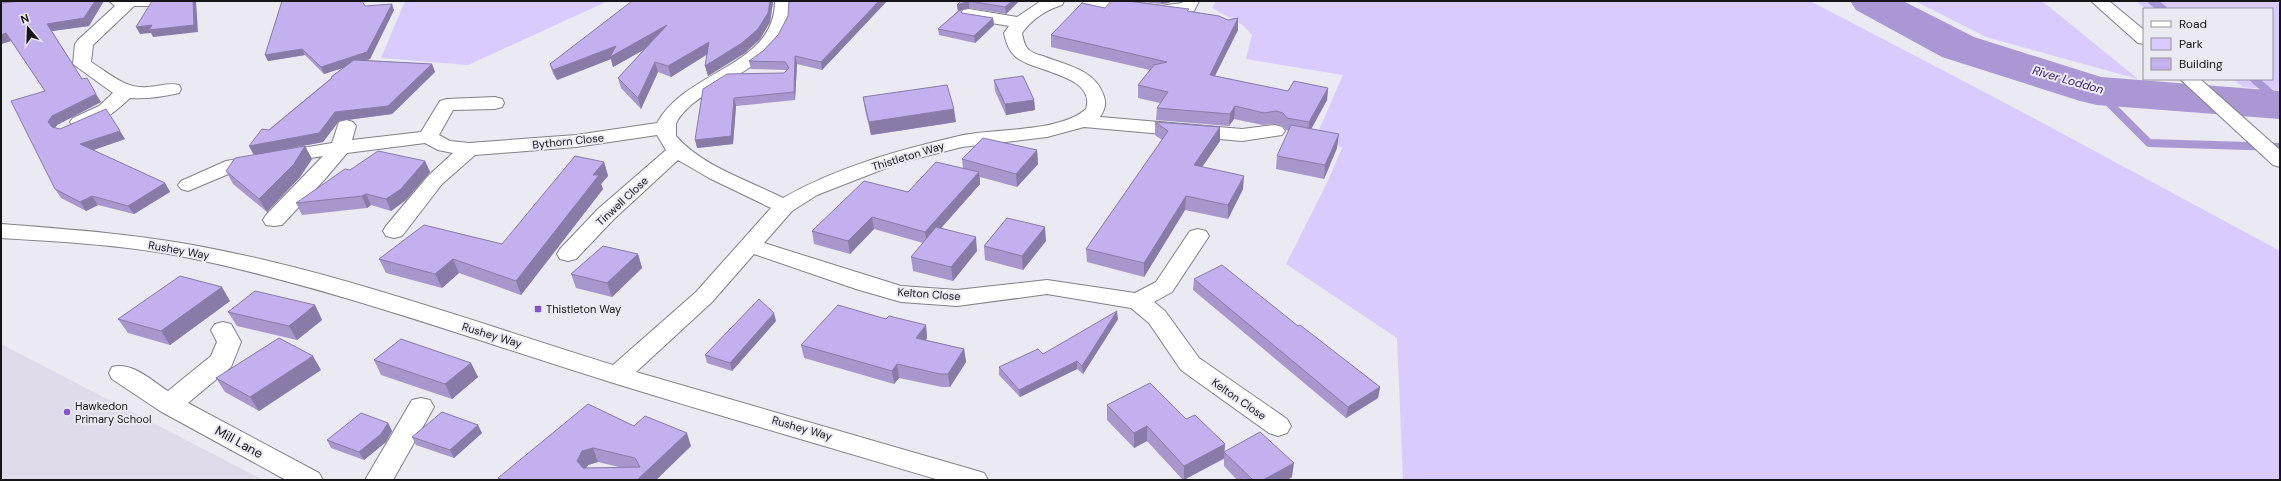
<svg xmlns="http://www.w3.org/2000/svg" width="2281" height="481" font-family="'DM Sans',sans-serif">
<style>
.built{fill:#e0dbeb}
.green{fill:#dacbff}
.lines{fill:none;stroke-linecap:round;stroke-linejoin:round}
.stream{stroke:#aa98d4;stroke-width:8}
.river{fill:#aa98d4;fill-rule:evenodd}
.minor-casing{stroke:#828087;stroke-width:2}
.major-casing{stroke:#828087;stroke-width:2}
.minor{fill:#fff;fill-rule:evenodd}
.major{fill:#fff;fill-rule:evenodd}
.wall{fill:#a897cd;fill-rule:evenodd}
.shaded-wall{fill:#887ba7}
.building{fill:#c3b0ee;stroke:#887ba7;fill-rule:evenodd}
.poi-dot{fill:#8354cd;stroke:#ebe9f1;stroke-width:1.5}
.labels{text-anchor:middle;dominant-baseline:central;stroke-width:4;stroke-linejoin:round;paint-order:stroke}
.street-label{font-size:11px;fill:#151517;stroke:#ebe9f1}
.poi-label{font-size:11px;fill:#151517;stroke:#ebe9f1;text-anchor:start}
.water-label{font-size:12px;font-style:italic;fill:#3b1e65;stroke:#ebe9f1}
.near-street-label{font-size:13px;fill:#151517;stroke:#ebe9f1}
</style>
<rect width="100%" height="100%" fill="#ebe9f1"/>
<path class="built" d="M1 344 263 480H1Z"/>
<path class="green" d="M405 1H608L468 65 381 58Z
M1216 1H1810L2011 106 2280 251V480H1403L1397 338 1286 264 1327 183 1342 148 1318 132 1343 75 1246 59 1252 35 1243 25 1212 8Z
M1915 1H2042L2138 79 1986 37Z
M2136 1H2280V90L2243 87 2233 79H2272V9H2146Z"/>
<g class="lines">
<path class="stream" d="M2152 1 2163 9
M2254 79 2280 102
M2097 91 2149 143 2280 147"/>
<path class="river" d="M1850 1H1903L1974 37 2101 77 2280 91V119L2097 105 2080 101 1942 57 1856 10Z"/>
<defs>
<path id="minor" d="M109 1H189L187 5 181 6H134L93 45 91 62C109 73 125 89 147 87 158 87 168 82 179 85L181 89 179 93C162 97 146 99 130 98 116 111 94 131 73 126L70 122 73 118 99 106 113 93 73 64 75 44 78 40 115 6Z
M775 1H791C793 60 728 74 691 105 686 110 678 117 676 124 676 128 676 132 676 136 703 167 748 180 783 198 837 167 899 150 959 136 993 128 1059 133 1086 109 1097 74 1031 72 1015 56 1008 50 1006 41 1004 33L1009 26 963 18 961 14 963 10 969 9 1017 17 1041 1H1064L1062 5C1046 10 1032 19 1022 33 1023 38 1024 44 1027 48 1030 52 1038 55 1043 56 1065 65 1094 69 1103 94 1107 103 1105 109 1100 117L1242 129 1275 125 1282 127 1285 131 1282 135 1242 141 1084 127 1047 137 962 147 899 163 817 195 792 211 764 243 901 286 957 290 1047 280 1135 293 1156 282 1190 231 1198 229 1206 231 1209 236 1172 292 1154 302 1165 311 1199 358 1287 419 1291 426 1287 433 1278 436 1269 433 1181 370 1149 323 1131 308 1047 294 957 306 901 302 856 289 754 254 712 302 636 372 974 470 984 473 988 480H939C828 447 717 415 607 381 469 338 332 288 190 258 128 245 64 242 1 238V224C63 229 125 233 187 244 330 269 474 322 613 365L696 292 771 208 709 178 678 160 614 219 576 259 568 261 560 259 557 254 560 249 598 209 666 150 657 135 576 147 475 155 442 184 402 236 394 238 386 236 383 231 386 226 428 176 453 153 438 150 425 143 347 153 325 179 282 225 274 226 266 225 263 220 266 215 323 156 238 170 188 191 181 189 178 185 181 181 226 161 332 143 339 122 346 120 353 122 356 126 352 140 421 132 440 101 447 99 495 97 502 99 504 103 502 107 495 109 453 110 439 135 450 141 469 143 576 135 657 123C687 69 775 67 775 1Z
M1082 1H1126L1161 6 1182 3 1183 1H1199L1194 11 1161 16 1090 6 1084 5Z
M223 322 231 324 241 342 231 367 188 403 319 473 323 480H286L160 411 112 379 109 373 112 367C132 361 152 381 168 391L211 356 217 342 211 330 215 324Z
M421 398 430 400 434 407 393 480H365L412 400Z"/>
<path id="major" d="M2091 1H2109L2144 30V44L2138 43Z
M2180 79H2200L2280 150V167L2273 165Z"/>
</defs>
<use href="#minor" class="minor-casing"/>
<use href="#major" class="major-casing"/>
<use href="#minor" class="minor"/>
<use href="#major" class="major"/>
</g>
<path class="wall" d="M789 1H887L822 70 797 64 795 100 736 106 733 144 697 148 703 89 784 73 787 70H786L751 69 749 61 763 51 778 35 788 16Z
M961 1H1019L1006 14 969 8 960 10 962 13 993 18 994 25 975 43 939 35 938 29 958 11 957 5Z
M1134 1H1171L1169 3 1161 4Z
M773 2 770 22 760 39 745 53 708 76 707 54 671 77 658 72 641 109 621 88 618 78 645 49 613 67 611 59 557 80 553 74 550 64Z
M1 3 89 26 52 31 82 79 101 102 57 125 55 128 125 139 93 150 165 183 170 192 134 214 98 205 86 211 61 198 55 189 45 91 11 41 1 44Z
M365 6 394 10 370 59 365 60 432 64 435 72 392 114 339 121 323 142 265 153 305 146 312 159 300 177 267 212 233 184 226 171 254 155 249 146 331 78V77L343 68 324 74 305 55 268 61 265 55Z
M1105 8 1189 12 1228 20 1238 18V30L1215 76 1288 91 1328 88 1327 100 1311 129 1337 148 1324 179 1276 169 1277 156 1289 131 1286 130 1282 126 1275 124 1263 125 1234 119 1229 126 1156 120 1157 108 1160 103 1138 98V85L1150 70 1051 47V35Z
M994 80 1034 100 1035 110 1006 115 995 91Z
M863 97 956 122 871 135 865 110Z
M1155 122 1220 141 1202 167 1243 189 1228 219 1185 210 1144 277 1087 262 1086 249 1162 140 1155 135Z
M1037 150 1038 164 1017 187 980 177V184L941 228 977 251 953 281 913 271 911 257 923 243 874 229 850 254 814 244 812 231 963 168 962 159Z
M425 161 430 172 406 200 391 211 371 205 367 208 302 215 296 203 350 170Z
M604 162 608 176 601 184 603 189 521 295 459 273 442 288 386 273 379 259 502 244Z
M1046 241 1023 270 985 260 984 246Z
M638 254 642 268 612 297 576 288 571 274Z
M1194 279 1298 326 1380 387 1378 398 1346 418 1193 290Z
M230 301 170 345 128 333 118 319Z
M315 305 322 320 297 340 237 326 228 312Z
M886 319 926 325 927 338 926 340 964 349 966 362 950 387H942L899 378 894 384 804 358 801 345Z
M1118 319 1083 374 1077 369 1020 397 999 375V367L1043 354Z
M776 321 732 371 707 363 705 355Z
M374 360 471 363 478 377 452 399 381 375Z
M321 370 259 411 225 392 216 378Z
M1107 405 1186 419 1225 444 1224 452 1292 477 1287 480H1237L1224 466V459L1183 480 1147 441 1134 448 1107 420Z
M388 423 392 431 386 442 364 460 331 448 327 440Z
M634 426 691 446 656 480H499L498 478ZM598 462 623 468H586L588 465Z
M482 433 454 458 416 445 412 437Z"/>
<path class="shaded-wall" d="M95 1H104L89 26 52 31 47 24Z
M193 1H196L198 32 153 37 151 33 140 34 136 27 152 25Z
M770 1H773V2L770 22 760 39 745 53 708 76 705 66Z
M879 1H887L822 70 821 62Z
M969 1V8L958 11 957 5Z
M1012 1H1019L1006 14 1005 7Z
M1161 1H1171L1169 3 1161 4Z
M392 4 394 10 370 59 324 74 321 67Z
M993 18 994 25 975 43 974 36Z
M1238 18V30L1209 87 1210 75Z
M667 25 670 35 613 67 611 59 557 80 553 70Z
M6 33 11 41 1 44V35Z
M709 42 711 52 671 77 668 66Z
M302 49 305 55 268 61 265 55Z
M795 56 797 64 795 100 794 92Z
M655 62 658 72 641 109 638 98Z
M432 64 435 72 392 114 339 121 323 142 254 155 249 146 335 112Z
M1328 88 1327 100 1308 135 1309 122Z
M96 94 101 102 57 125 54 130 48 122 52 116Z
M734 98 736 106 733 144 697 148 695 140Z
M1034 100 1035 110 1006 115 1005 104Z
M1235 106 1234 119 1229 126 1230 114Z
M954 109 956 122 871 135 869 122Z
M1220 127V141L1194 179V165Z
M120 131 125 139 85 153 80 144Z
M1339 134 1337 148 1324 179 1325 165Z
M305 146 312 159 300 177 267 212 259 199Z
M1037 150 1038 164 1017 187 1016 174Z
M425 161 430 172 406 200 391 211 386 199Z
M604 162 608 176 601 184 603 189 521 295 516 281 593 175Z
M979 172 980 184 927 244 925 232Z
M1244 176 1243 189 1228 219V205Z
M165 183 170 192 134 214 128 206Z
M366 194 371 205 367 208 362 196Z
M92 196 98 205 86 211 80 202Z
M1186 196 1185 210 1144 277V263Z
M872 217 874 229 850 254 848 241Z
M1045 227 1046 241 1023 270 1022 256Z
M976 237 977 251 953 281 951 267Z
M638 254 642 268 612 297 607 283Z
M453 259 459 273 442 288 435 274Z
M222 287 230 301 170 345 161 331Z
M315 305 322 320 297 340 289 326Z
M1117 311 1118 319 1083 374 1082 366Z
M774 313 776 321 732 371 730 363Z
M926 325 927 338 918 351 916 338Z
M964 349 966 362 950 387 948 374Z
M313 356 321 370 259 411 250 397Z
M1077 361V369L1020 397 1019 390Z
M471 363 478 377 452 399 445 384Z
M897 364 899 378 894 384 892 371Z
M1380 387 1378 398 1346 418 1348 407Z
M388 423 392 431 386 442 364 460 359 452Z
M478 425 482 433 454 458 450 450Z
M1147 426V441L1134 448V433Z
M687 433 691 446 656 480H637Z
M1225 444 1224 458 1184 480V466Z
M593 448 598 462 588 465 583 474 577 461 582 451Z
M1294 463 1292 477 1287 480H1263Z"/>
<path class="building" d="M22 1H95L84 18 47 24 82 79 87 78 96 94 52 116 48 122 52 127 60 129 106 109 120 131 80 144 165 183 128 206 92 196 80 202 55 189 11 101 45 91 6 33 1 35V3Z
M152 1H193L194 25 149 30 152 25 136 27Z
M282 1H362L365 6 392 4 367 52 321 67 302 49 265 55Z
M632 1H770L768 13 758 29 742 43 705 66 709 42 668 66 655 62 638 98 618 78 667 25 610 57 616 46 553 70 550 64Z
M789 1H879L821 62 795 56 794 92 734 98 731 136 695 140 703 89 727 74 784 73 789 68 785 62 749 61 763 51 778 35 788 16Z
M961 1H1012L1005 7 969 1 957 5Z
M1111 1H1127L1189 9 1187 11 1219 16 1228 20 1238 18 1210 75 1288 91 1294 81 1328 88 1309 122 1287 118 1283 113 1276 111 1264 113 1235 106 1230 114 1157 108 1168 92 1138 85 1154 65 1167 62 1051 35 1082 3 1105 8Z
M960 10 962 13 993 18 974 36 938 29Z
M354 60 432 64 388 106 335 112 319 133 249 146 262 129 269 130 332 78 331 77Z
M1023 76 1034 100 1005 104 994 80Z
M947 85 954 109 869 122 863 97Z
M1155 122 1220 127 1194 165 1244 176 1228 205 1186 196 1144 263 1086 249 1168 131Z
M1291 125 1339 134 1325 165 1277 156Z
M983 138 1037 150 1016 174 962 159Z
M305 146 294 164 259 199 226 171 235 158Z
M378 151 425 161 401 189 386 199 366 194 362 196 296 203 345 169 350 170Z
M575 156 604 162 593 175H599L516 281 453 259 435 274 379 259 424 225 502 244Z
M936 162 979 172 925 232 872 217 848 241 812 231 864 181 908 192Z
M1007 218 1045 227 1022 256 984 246Z
M936 227 976 237 951 267 911 257Z
M603 246 638 254 607 283 571 274Z
M1222 265 1298 326 1300 325 1380 387 1348 407 1194 279Z
M180 276 222 287 161 331 118 319Z
M255 291 315 305 289 326 228 312Z
M759 299 774 313 730 363 705 355Z
M838 305 886 319 889 316 926 325 916 338 964 349 948 374H940L897 364 892 371 801 345Z
M1117 311 1082 366 1077 361 1019 390 999 367 1038 349 1043 354Z
M279 338 313 356 250 397 216 378Z
M401 339 471 363 445 384 374 360Z
M1150 383 1186 419 1195 415 1225 444 1184 466 1147 426 1134 433 1107 405Z
M588 404 634 426 645 416 687 433 637 480H503L498 478ZM593 448 635 458 640 467 583 468 577 461 582 451Z
M442 412 478 425 450 450 412 437Z
M361 413 388 423 381 434 359 452 327 440Z
M1260 432 1294 463 1263 480H1253L1224 452Z"/>
<g class="poi-dot">
<rect x="534" y="305" width="8" height="8" rx="2"/>
<circle cx="67" cy="412" r="4"/>
</g>
<g class="labels">
<g class="street-label">
<text transform="translate(568 141) rotate(-6)">Bythorn Close</text>
<text transform="translate(908 156) rotate(-17)">Thistleton Way</text>
<text transform="translate(622 201) rotate(-43)">Tinwell Close</text>
<text transform="translate(179 250) rotate(10)">Rushey Way</text>
<text transform="translate(929 294) rotate(4)">Kelton Close</text>
<text transform="translate(492 335) rotate(17)">Rushey Way</text>
<text transform="translate(1239 399) rotate(35)">Kelton Close</text>
<text transform="translate(802 428) rotate(16)">Rushey Way</text>
</g>
<g class="poi-label">
<text x="546" y="309">Thistleton Way</text>
<text x="75" y="406">Hawkedon<tspan x="75" dy="13">Primary School</tspan></text>
</g>
<g class="water-label">
<text transform="translate(2068 80) rotate(16)">River Loddon</text>
</g>
<g class="near-street-label">
<text transform="translate(239 442) rotate(29)">Mill Lane</text>
</g>
</g>
<rect width="2281" height="481" fill="none" stroke="#151517" stroke-width="4"/>
<rect x="2143" y="8" width="130" height="72" fill="#ebe9f1" stroke="#95949a"/>
<rect x="2151" y="21" width="20" height="6" fill="#ffffff" stroke="#95949a"/>
<text x="2179" y="28" font-size="12" fill="#151517">Road</text>
<rect x="2151" y="38" width="20" height="12" fill="#dacbff" stroke="#95949a"/>
<text x="2179" y="48" font-size="12" fill="#151517">Park</text>
<rect x="2151" y="58" width="20" height="12" fill="#c3b0ee" stroke="#95949a"/>
<text x="2179" y="68" font-size="12" fill="#151517">Building</text>
<g transform="translate(28 28) rotate(341)" stroke="#ebe9f1" stroke-width="3" paint-order="stroke">
<path d="M0-3L7 15L0 10L-7 15Z" fill="#151517"/>
<text y="-6" font-size="11" font-weight="bold" text-anchor="middle" fill="#151517">N</text>
</g>
</svg>
